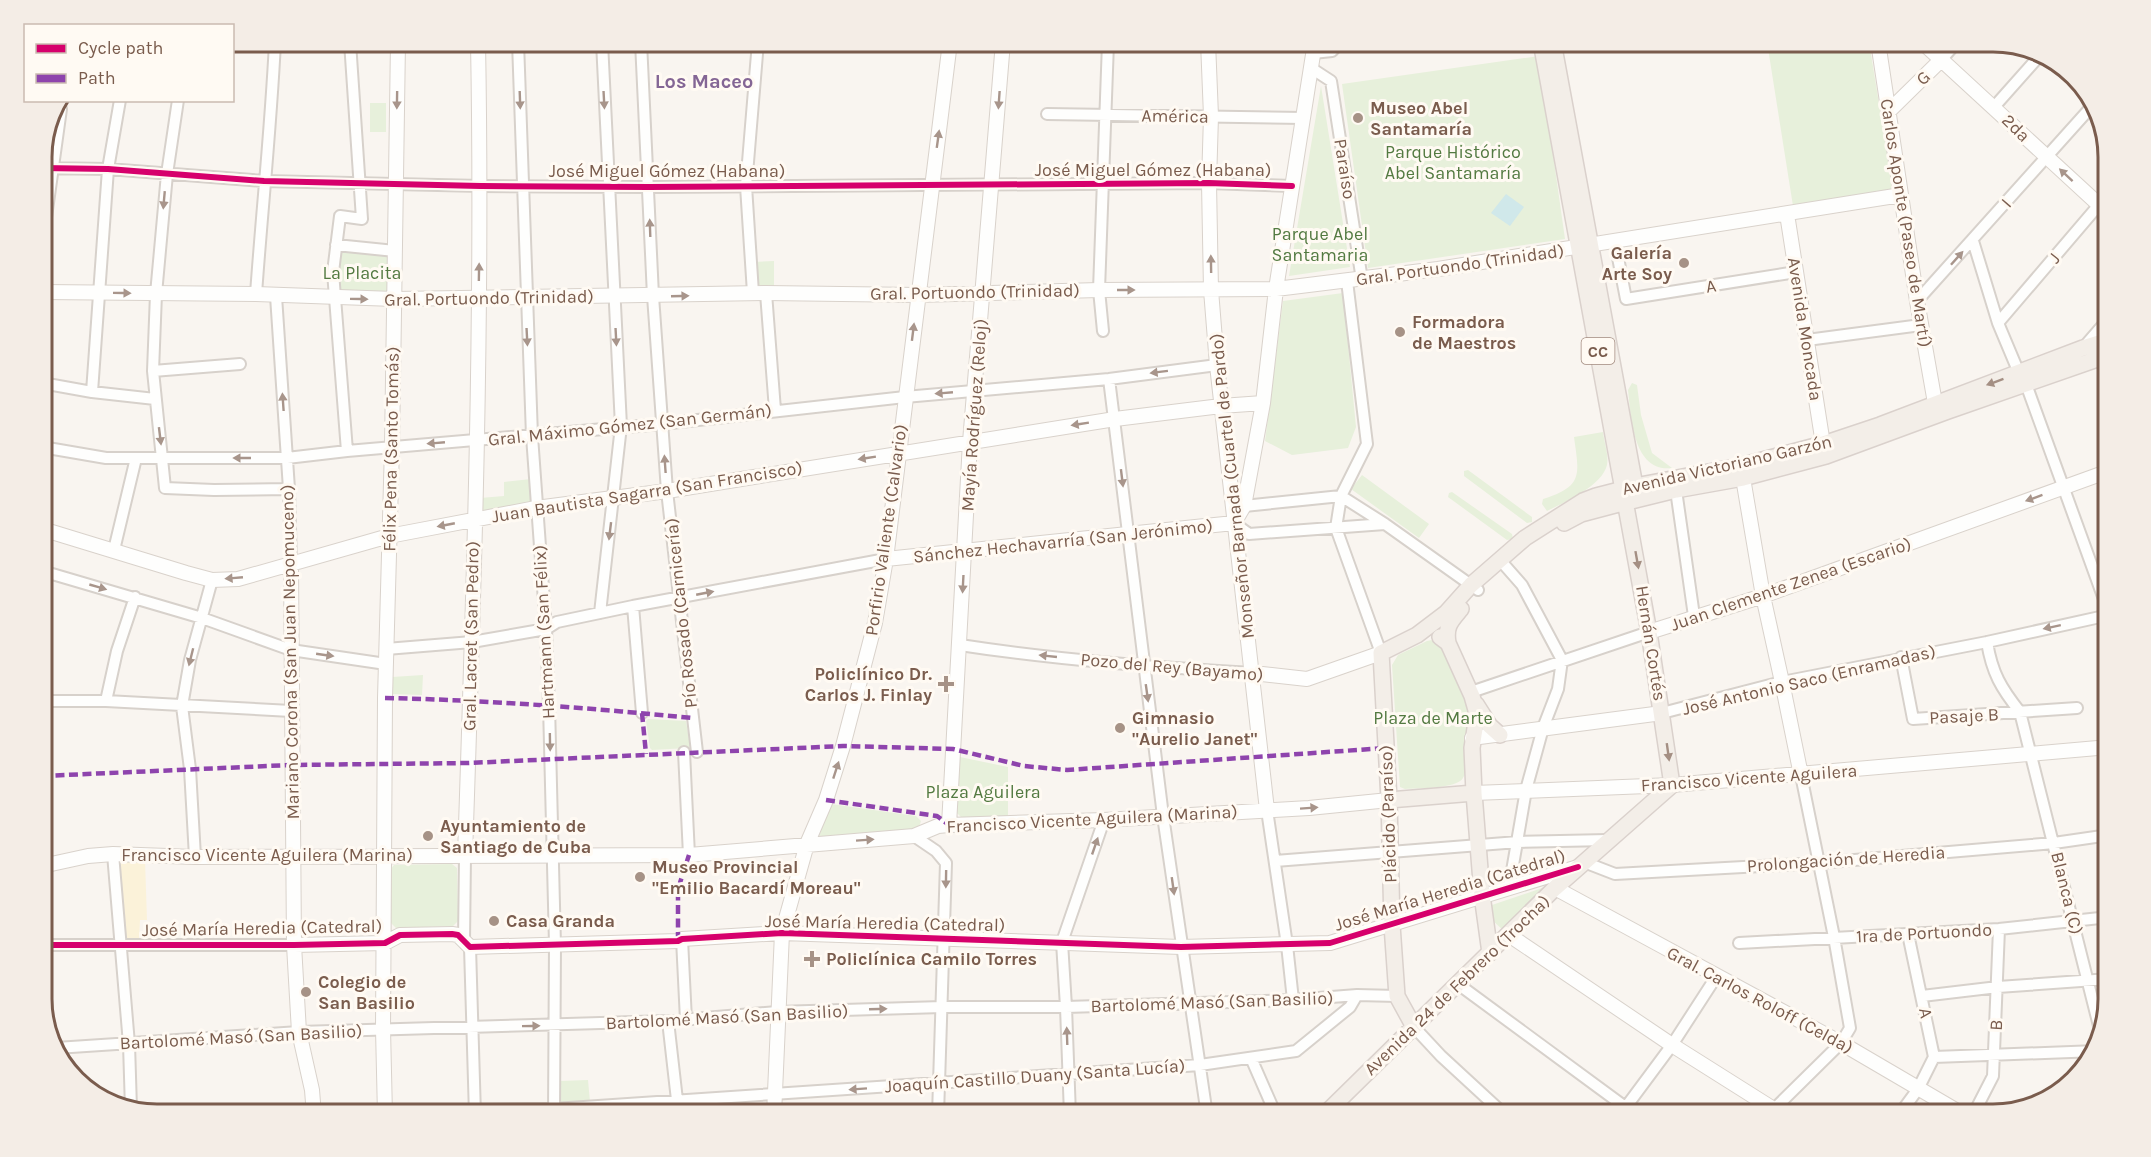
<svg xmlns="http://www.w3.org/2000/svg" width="2151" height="1157" font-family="Karla,sans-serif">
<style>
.green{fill:#e7f0db}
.sand{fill:#fbf2d9}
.water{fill:#d0e8ea}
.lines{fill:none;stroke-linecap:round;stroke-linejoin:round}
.street-casing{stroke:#d7d1cb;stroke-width:14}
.secondary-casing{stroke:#d9d2cb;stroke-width:16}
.primary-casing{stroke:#dad1cc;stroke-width:18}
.street{stroke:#fefefd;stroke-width:10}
.secondary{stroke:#fefefd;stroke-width:14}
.primary{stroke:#f3eee8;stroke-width:15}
.quiet{stroke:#8e44ad;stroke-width:4.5;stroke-dasharray:9 4.5;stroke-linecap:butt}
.cycleway-casing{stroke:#fffaf3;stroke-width:10}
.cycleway{stroke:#d6006c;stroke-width:6}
.oneway{fill:#a8958b}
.oneway2{fill:#a48f83}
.poi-dot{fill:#a69286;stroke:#fffaf3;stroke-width:2}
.labels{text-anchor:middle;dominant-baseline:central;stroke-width:6;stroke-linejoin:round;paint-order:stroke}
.shield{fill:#fffaf3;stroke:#a28b7f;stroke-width:1.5}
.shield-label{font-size:16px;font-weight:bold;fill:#7a5c4d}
.street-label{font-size:18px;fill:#7a5c4d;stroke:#fffaf3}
.poi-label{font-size:18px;font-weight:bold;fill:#7a5c4d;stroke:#fffaf3;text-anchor:start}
.park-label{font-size:18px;fill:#537a41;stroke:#fffaf3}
.neighbourhood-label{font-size:20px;font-weight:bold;fill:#846695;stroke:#fffaf3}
.rim{fill:none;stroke:#7a5c4d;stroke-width:3}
</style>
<rect width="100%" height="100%" fill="#f9f5f0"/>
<path class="green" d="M1767 42H1869L1893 190 1793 206Z
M1539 56 1565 239 1368 268 1342 84Z
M1321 86 1350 267 1289 276Z
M370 103H386V132H370Z
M339 249 389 254 388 295 339 294Z
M774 261V289L755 290 754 262Z
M1343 293 1356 427 1348 448 1292 455 1265 441 1283 301Z
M1632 383 1637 385 1641 415 1652 453 1672 468C1633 473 1631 417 1628 390Z
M1603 432C1604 442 1609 455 1607 465 1602 486 1565 502 1547 511L1542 504 1543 499C1584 486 1579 474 1574 437Z
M1468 470 1532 517V522L1527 523 1464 476V471Z
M1362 475 1429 524 1419 538 1351 489Z
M531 479 533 506 481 514 480 498 504 496V482Z
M1452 492 1512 534 1513 539 1507 540 1448 497 1449 493Z
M1432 640 1441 646 1469 709C1470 721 1465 730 1465 741 1465 752 1469 768 1463 778 1457 789 1417 788 1405 789L1400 787 1392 665 1398 655 1427 641Z
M423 675 422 695 391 694 392 677Z
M648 719 686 721 690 746 688 748 652 750 650 748 646 721Z
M960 757 1008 767V819L964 820 955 811Z
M831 804 916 816 921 821 919 827 912 832 818 839Z
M452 864 457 868 458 921 453 926 396 928 391 923 390 870 394 865Z
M1548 886 1504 931 1492 920 1489 906Z
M588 1080 590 1102 559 1105V1081Z"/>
<path class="sand" d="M120 860H145L147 920H140L139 940H125Z"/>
<path class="water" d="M1506 194 1524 207 1510 226 1491 213Z"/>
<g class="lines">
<defs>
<path id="street" d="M518 42 532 436 546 629 549 705 555 945 554 1115
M641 42 653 296 667 491 697 752
M1079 42 1244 45
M1313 53 1332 51 1340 42
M1942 59 1957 42
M1311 68 1331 81 1362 280
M178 100 167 174 156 294 153 371 165 488 214 490 289 489
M1994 107 2042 53
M1047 114 1303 118
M42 168 108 169 264 181 481 186 649 187 1209 183 1292 186
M1973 241 1998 323 2019 373
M1615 242 1626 299 1796 272
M336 245 395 251
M42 246 61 109
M1347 281 1367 444 1341 496 1336 528 1381 653
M753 293 746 186 758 42
M766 293 775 410
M256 294C262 210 271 126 275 42
M276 296 289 489 291 566
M1917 301 2093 105
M1998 323 2109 193
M1103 331 1099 290 1108 43
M1807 340 1921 325
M2083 348 2109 318
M153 371 240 364
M1109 379 1163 816 1207 1115
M42 383 92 392 155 399
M2026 384 2109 613
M92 392 108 169 120 100
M42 447 106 458H287L347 451 662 424 905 397 1109 379 1217 365
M347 451 333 272 340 216 362 219 350 42
M1676 490 1694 616
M1240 502 1244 506 1341 496 1385 524 1478 590
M1234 523 1249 534 1385 524
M114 550 136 458
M1500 560 1522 585 1562 660 1558 689 1543 728 1526 790 1509 888
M42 571 202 618 291 650 386 664
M633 606 642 713
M600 613 621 426 602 42
M1987 642C1992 673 2001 688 2020 712L2101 1034
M960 645C1057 660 1155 667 1253 673
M386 649 472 642 546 629 557 622 633 606 886 559
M1901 657 1913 719 2077 708
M1471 692 1649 632
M42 701H106L291 711
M106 701 117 651 135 597
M1662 713 1782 682 1987 642 2109 615
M684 752 689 855
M1267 810 1287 945 1293 1000
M914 836 936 851 946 863 938 1115
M113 854 129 1044 131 1109
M195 857 190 769 182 706 190 660 212 580
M1275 861 1518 842 1608 840
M1584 862 1615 874 1819 863 2054 843 2109 835
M682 939 686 1020
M464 941 465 856
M1739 943 1999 929 2109 917
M42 945H294
M470 947 475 1115
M1458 984 1636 1115
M1922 996 1998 987 2109 979
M668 1021 677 1100
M1414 1027 1441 1056 1505 1115
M56 1048 299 1032 668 1021 777 1012 942 1007H1066L1293 1000 1357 995 1397 996
M1934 1057 2097 1051
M1251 1058 1276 1115
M475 1110 554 1109 1200 1065 1296 1051 1350 1007 1357 995
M643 1115V1103
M1070 1115 1066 1007 1062 942 1104 820
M1620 1115 1672 1045 1716 977
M1768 1115 1841 1043 1850 1028 1834 937 1801 775
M1899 1115 1918 1089 1934 1057 1908 934
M1973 1115 1993 1076 1999 929"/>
<path id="secondary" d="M1208 42 1211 116 1209 183 1211 290 1217 365 1267 810
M1878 42 1917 301 1935 403
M1922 42 2109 214
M1888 112 1942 59
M1787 214 1823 444
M42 292 256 294 394 299 766 293 918 295 1099 290 1276 289 1438 269 1901 195
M1743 478 1763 596 1782 682 1801 775
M42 529 186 573 212 580 238 579 389 536 536 508 667 491 1115 419 1221 406 1263 403
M886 559 1234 523 1244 506 1263 403 1276 289 1315 42
M291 566 294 945 299 1032 312 1090 314 1115
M1649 632 1763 596 2109 471
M1253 673 1307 679 1381 653
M1472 738 1662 713
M1474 793 1672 785 2109 747
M949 825 970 442 1003 42
M465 856C474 585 483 313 478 42
M42 866 88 856 113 854 195 857 689 855 914 836 938 826 949 825 1104 820 1309 808 1389 800
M1555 888 1841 1043 1964 1115
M1509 935 1672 1045 1783 1115
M294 945 385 943 400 935 452 934 458 935 470 947 678 941 682 939 782 933 1181 947 1330 943 1578 867
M385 1115 383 1029 385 698 392 447 398 42
M774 1115 782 933 807 844 826 800 843 746 875 623 886 559 950 42"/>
<path id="primary" d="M1553 42 1635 486 1632 496
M1564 523 1581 514 1615 505 1676 490 1743 478 1826 456 1948 411 2109 355
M1440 637 1448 643 1472 696 1476 710V722L1472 748 1474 793 1482 895 1490 953
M1448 643C1445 626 1451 621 1461 609
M1476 704 1490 726 1500 735
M1389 800 1474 793
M1414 1027 1397 996 1392 925 1389 800 1381 653 1417 635 1446 613 1471 585 1525 538 1583 501 1596 496 1635 486 1740 466 1823 444 1880 425 2083 348 2109 340
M1324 1115 1555 888 1672 785 1649 632 1541 42"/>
</defs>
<use href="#street" class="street-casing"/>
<use href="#secondary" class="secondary-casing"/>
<use href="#primary" class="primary-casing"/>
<use href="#street" class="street"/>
<use href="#secondary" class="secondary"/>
<use href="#primary" class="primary"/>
<path class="quiet" d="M385 698C488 700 590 708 692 718
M642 713 646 754
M42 776 291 765 468 763 843 746 953 749 1024 766 1067 770 1386 748
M826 800 937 816 949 825
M678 941V889L689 855"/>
<defs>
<path id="cycleway" d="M42 168 108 169 264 181 481 186 649 187 1209 183 1292 186
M42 945H294L385 943 400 935 452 934 458 935 470 947 678 941 682 939 782 933 1181 947 1330 943 1578 867"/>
</defs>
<use href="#cycleway" class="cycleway-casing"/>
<use href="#cycleway" class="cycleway"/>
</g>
<defs><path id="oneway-solid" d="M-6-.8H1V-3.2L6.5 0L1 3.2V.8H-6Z" transform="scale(1.5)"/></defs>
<g class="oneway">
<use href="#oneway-solid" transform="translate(397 100) rotate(91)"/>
<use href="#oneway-solid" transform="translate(520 100) rotate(88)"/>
<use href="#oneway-solid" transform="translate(604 100) rotate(87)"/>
<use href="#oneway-solid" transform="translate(999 100) rotate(94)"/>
<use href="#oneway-solid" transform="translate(938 139) rotate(-82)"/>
<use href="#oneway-solid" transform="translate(2066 175) rotate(-137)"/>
<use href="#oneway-solid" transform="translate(164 200) rotate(95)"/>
<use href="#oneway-solid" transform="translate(650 228) rotate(-92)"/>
<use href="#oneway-solid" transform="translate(1957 258) rotate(-48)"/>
<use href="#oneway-solid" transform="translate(1211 264) rotate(-91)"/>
<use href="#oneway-solid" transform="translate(479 272) rotate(-89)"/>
<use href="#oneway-solid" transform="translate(1126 290)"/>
<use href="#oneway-solid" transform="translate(122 293) rotate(1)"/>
<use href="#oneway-solid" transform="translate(680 296) rotate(-2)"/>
<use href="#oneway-solid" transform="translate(359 299) rotate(1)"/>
<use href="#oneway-solid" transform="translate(913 332) rotate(-83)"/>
<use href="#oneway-solid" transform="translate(527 337) rotate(87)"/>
<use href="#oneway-solid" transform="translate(616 337) rotate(87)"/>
<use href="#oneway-solid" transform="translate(1159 372) rotate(173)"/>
<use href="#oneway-solid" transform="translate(944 393) rotate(175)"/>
<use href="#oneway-solid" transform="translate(283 402) rotate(-94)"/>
<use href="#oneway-solid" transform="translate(1080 424) rotate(171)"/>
<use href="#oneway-solid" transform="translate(160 436) rotate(83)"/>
<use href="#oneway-solid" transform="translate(436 443) rotate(175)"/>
<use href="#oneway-solid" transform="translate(242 458) rotate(-180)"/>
<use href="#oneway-solid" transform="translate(867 458) rotate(171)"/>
<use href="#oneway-solid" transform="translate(665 464) rotate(-94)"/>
<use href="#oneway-solid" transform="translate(1122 478) rotate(83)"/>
<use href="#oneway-solid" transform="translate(2034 498) rotate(160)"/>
<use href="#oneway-solid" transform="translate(446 525) rotate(169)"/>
<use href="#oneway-solid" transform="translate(610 531) rotate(97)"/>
<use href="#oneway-solid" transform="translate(234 578) rotate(175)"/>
<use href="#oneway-solid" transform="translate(963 584) rotate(93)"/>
<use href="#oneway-solid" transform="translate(98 587) rotate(16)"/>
<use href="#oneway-solid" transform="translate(705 593) rotate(-11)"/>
<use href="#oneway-solid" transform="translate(2052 627) rotate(168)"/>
<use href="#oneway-solid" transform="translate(325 655) rotate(8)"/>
<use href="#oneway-solid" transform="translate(1048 656) rotate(-174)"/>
<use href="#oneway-solid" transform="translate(191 657) rotate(104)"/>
<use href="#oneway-solid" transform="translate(1147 693) rotate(82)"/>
<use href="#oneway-solid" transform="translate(550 742) rotate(89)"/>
<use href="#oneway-solid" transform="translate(836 770) rotate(-72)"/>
<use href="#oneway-solid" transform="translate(1309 808) rotate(-4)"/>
<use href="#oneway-solid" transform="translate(865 840) rotate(-4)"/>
<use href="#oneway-solid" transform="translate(1095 846) rotate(-71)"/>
<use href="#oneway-solid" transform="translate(946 879) rotate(91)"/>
<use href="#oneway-solid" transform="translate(1173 886) rotate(82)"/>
<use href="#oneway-solid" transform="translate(878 1009) rotate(-2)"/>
<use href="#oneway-solid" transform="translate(531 1026) rotate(-1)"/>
<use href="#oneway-solid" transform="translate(1067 1036) rotate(-92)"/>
<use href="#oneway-solid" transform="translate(858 1089) rotate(176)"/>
</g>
<g class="oneway2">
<use href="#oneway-solid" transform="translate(1995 382) rotate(160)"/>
<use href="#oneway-solid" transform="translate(1637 560) rotate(80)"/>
<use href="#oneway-solid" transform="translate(1668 752) rotate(82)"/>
</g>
<g class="poi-dot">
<circle cx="1358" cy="118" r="6"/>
<circle cx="1684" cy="263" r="6"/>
<circle cx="1400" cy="332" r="6"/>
<path d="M943 675h6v6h6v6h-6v6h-6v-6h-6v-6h6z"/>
<circle cx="1120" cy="728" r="6"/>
<circle cx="428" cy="836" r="6"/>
<circle cx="640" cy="877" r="6"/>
<circle cx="494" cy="921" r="6"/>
<path d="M809 950h6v6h6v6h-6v6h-6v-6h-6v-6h6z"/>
<circle cx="306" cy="992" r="6"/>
</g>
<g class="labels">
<rect class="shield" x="1581.5" y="338" width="33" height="26" rx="4.5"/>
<g class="shield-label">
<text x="1598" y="351">CC</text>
</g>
<g class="street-label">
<text transform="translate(1923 78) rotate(-45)">G</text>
<text transform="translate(1175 116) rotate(1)">América</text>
<text transform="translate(2016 128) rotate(44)">2da</text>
<text transform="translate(1345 169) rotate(81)">Paraíso</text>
<text x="1153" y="170">José Miguel Gómez (Habana)</text>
<text x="667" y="171">José Miguel Gómez (Habana)</text>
<text transform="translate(2006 203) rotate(-49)">I</text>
<text transform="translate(1906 223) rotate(81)">Carlos Aponte (Paseo de Martí)</text>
<text transform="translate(2054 258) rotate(-51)">J</text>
<text transform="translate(1460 265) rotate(-8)">Gral. Portuondo (Trinidad)</text>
<text transform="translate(1711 286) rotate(-9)">A</text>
<text transform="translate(975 292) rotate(-1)">Gral. Portuondo (Trinidad)</text>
<text transform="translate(489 298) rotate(-1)">Gral. Portuondo (Trinidad)</text>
<text transform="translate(1805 329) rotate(81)">Avenida Moncada</text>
<text transform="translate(974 415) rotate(-86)">Mayía Rodríguez (Reloj)</text>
<text transform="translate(630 425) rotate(-6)">Gral. Máximo Gómez (San Germán)</text>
<text transform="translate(391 449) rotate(-89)">Félix Pena (Santo Tomás)</text>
<text transform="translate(1727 465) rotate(-13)">Avenida Victoriano Garzón</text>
<text transform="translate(1232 486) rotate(-96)">Monseñor Barnada (Cuartel de Pardo)</text>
<text transform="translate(647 492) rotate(-9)">Juan Bautista Sagarra (San Francisco)</text>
<text transform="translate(886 530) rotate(-82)">Porfirio Valiente (Calvario)</text>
<text transform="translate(1063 541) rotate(-6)">Sánchez Hechavarría (San Jerónimo)</text>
<text transform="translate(1791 584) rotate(-19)">Juan Clemente Zenea (Escario)</text>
<text transform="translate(681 613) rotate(-96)">Pío Rosado (Carnicería)</text>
<text transform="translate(544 632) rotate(-93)">Hartmann (San Félix)</text>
<text transform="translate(471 636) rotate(-89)">Gral. Lacret (San Pedro)</text>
<text transform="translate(1651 643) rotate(81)">Hernán Cortés</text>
<text transform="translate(290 652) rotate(-91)">Mariano Corona (San Juan Nepomuceno)</text>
<text transform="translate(1172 667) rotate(5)">Pozo del Rey (Bayamo)</text>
<text transform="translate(1809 680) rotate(-13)">José Antonio Saco (Enramadas)</text>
<text transform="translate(1964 716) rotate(-3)">Pasaje B</text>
<text transform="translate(1749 778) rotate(-4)">Francisco Vicente Aguilera</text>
<text transform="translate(1388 814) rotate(-92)">Plácido (Paraíso)</text>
<text transform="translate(1092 819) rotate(-3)">Francisco Vicente Aguilera (Marina)</text>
<text x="267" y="855">Francisco Vicente Aguilera (Marina)</text>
<text transform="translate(1846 859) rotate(-4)">Prolongación de Heredia</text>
<text transform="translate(1450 890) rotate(-17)">José María Heredia (Catedral)</text>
<text transform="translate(2067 893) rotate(76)">Blanca (C)</text>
<text transform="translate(885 923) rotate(1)">José María Heredia (Catedral)</text>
<text transform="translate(262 928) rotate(-1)">José María Heredia (Catedral)</text>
<text transform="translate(1924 933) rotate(-3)">1ra de Portuondo</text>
<text transform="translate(1457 985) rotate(-44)">Avenida 24 de Febrero (Trocha)</text>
<text transform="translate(1760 1000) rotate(28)">Gral. Carlos Roloff (Celda)</text>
<text transform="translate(1212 1002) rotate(-2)">Bartolomé Masó (San Basilio)</text>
<text transform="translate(1926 1013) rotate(79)">A</text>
<text transform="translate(727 1017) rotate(-3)">Bartolomé Masó (San Basilio)</text>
<text transform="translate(1996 1025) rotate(-87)">B</text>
<text transform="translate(241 1037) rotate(-3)">Bartolomé Masó (San Basilio)</text>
<text transform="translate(1035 1076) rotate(-4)">Joaquín Castillo Duany (Santa Lucía)</text>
</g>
<g class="poi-label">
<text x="1370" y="108">Museo Abel<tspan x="1370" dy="21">Santamaría</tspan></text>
<text x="1672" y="253" text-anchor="end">Galería<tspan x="1672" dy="21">Arte Soy</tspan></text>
<text x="1412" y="322">Formadora<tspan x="1412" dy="21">de Maestros</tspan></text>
<text x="932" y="674" text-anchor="end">Policlínico Dr.<tspan x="932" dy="21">Carlos J. Finlay</tspan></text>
<text x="1132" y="718">Gimnasio<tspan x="1132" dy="21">"Aurelio Janet"</tspan></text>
<text x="440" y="826">Ayuntamiento de<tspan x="440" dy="21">Santiago de Cuba</tspan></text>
<text x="652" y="867">Museo Provincial<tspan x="652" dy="21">"Emilio Bacardí Moreau"</tspan></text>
<text x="506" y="921">Casa Granda</text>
<text x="826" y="959">Policlínica Camilo Torres</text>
<text x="318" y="982">Colegio de<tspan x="318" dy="21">San Basilio</tspan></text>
</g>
<g class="park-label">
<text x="1453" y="152">Parque Histórico<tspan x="1453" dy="21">Abel Santamaría</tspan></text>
<text x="1320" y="234">Parque Abel<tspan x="1320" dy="21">Santamaria</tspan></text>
<text x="362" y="273">La Placita</text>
<text x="1433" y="718">Plaza de Marte</text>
<text x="983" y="792">Plaza Aguilera</text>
</g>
<g class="neighbourhood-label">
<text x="704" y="81">Los Maceo</text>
</g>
</g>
<path d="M0 0H2151V1157H0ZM157 52H1993A105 105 0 0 1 2098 157V999A105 105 0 0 1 1993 1104H157A105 105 0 0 1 52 999V157A105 105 0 0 1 157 52Z" fill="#f4ede6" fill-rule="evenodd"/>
<path class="rim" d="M157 52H1993A105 105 0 0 1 2098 157V999A105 105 0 0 1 1993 1104H157A105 105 0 0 1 52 999V157A105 105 0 0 1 157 52Z"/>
<rect x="24" y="24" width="210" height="78" fill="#fffaf3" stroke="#cabbb1" stroke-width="1.5"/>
<rect x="36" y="44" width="30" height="9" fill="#d6006c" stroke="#cabbb1" stroke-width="1.5"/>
<text x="78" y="54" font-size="18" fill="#7a5c4d">Cycle path</text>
<rect x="36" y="74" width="30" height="9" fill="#8e44ad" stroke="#cabbb1" stroke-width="1.5"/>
<text x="78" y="84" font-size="18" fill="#7a5c4d">Path</text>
</svg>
